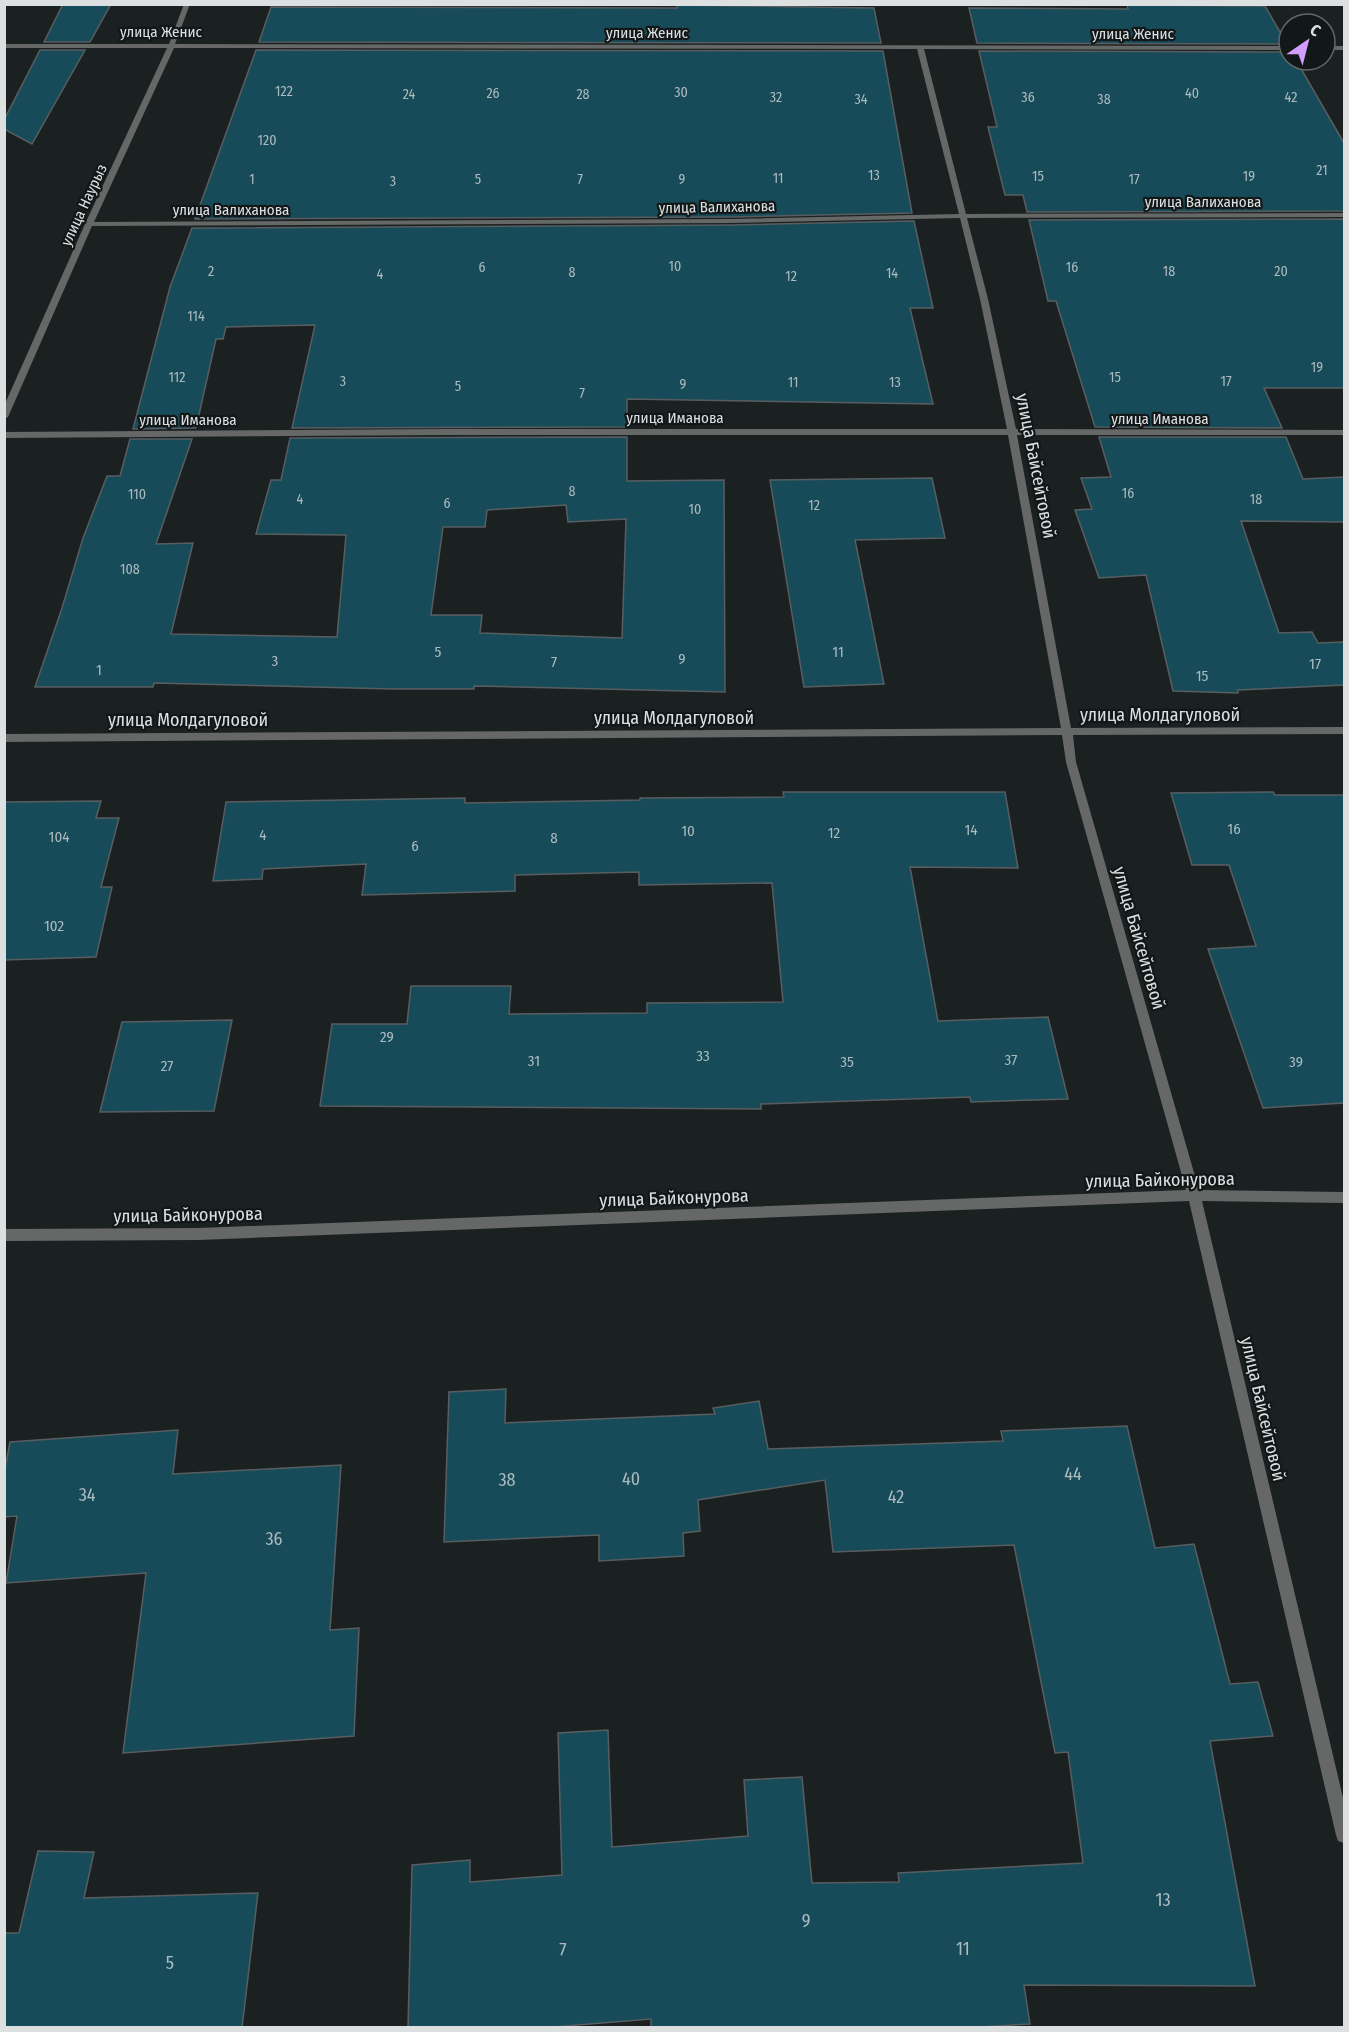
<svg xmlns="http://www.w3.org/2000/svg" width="1349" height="2032" font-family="'Fira Sans Condensed',sans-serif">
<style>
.building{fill:#184b59;stroke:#585e60;stroke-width:1.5;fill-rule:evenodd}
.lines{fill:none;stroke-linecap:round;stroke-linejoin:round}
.minor{fill:#656867;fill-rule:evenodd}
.labels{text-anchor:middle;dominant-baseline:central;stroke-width:4.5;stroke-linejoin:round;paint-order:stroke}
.far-number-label{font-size:14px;fill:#abbbbe}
.far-street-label{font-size:15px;fill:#dce0e0;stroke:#121717}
.number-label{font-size:15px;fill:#abbbbe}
.street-label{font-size:18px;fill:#dce0e0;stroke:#121717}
.near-number-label{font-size:18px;fill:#abbbbe}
</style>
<rect width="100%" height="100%" fill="#1b2121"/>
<path class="building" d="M63 4H111L90 42H44Z
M677 5 874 8 881 43 259 42 271 7 677 8Z
M1127 5 1265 6 1287 44 977 43 969 8 1128 9Z
M40 50H85L32 144 4 129V120Z
M256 50 883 51 912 213 733 217 195 219Z
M979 51 1289 52V60H1296L1344 143V211L1027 212 1023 195H1005L988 127H997Z
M1344 219V388H1264L1282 428 1095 427 1056 301H1048L1029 220Z
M914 221 933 308H910L933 404 627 399V427L292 428 315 325 226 327 223 339H216L196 428 133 429 170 287 192 228 733 225Z
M627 437V481L724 480 725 692 474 686V689H393L154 683 153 687H35L62 608 83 538 107 476H120L130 439H192L156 544 193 543 171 634 337 637 346 535 256 534 271 480H281L290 438ZM566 505 568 522 626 519 622 638 480 633 482 615H431L443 527H485L487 510Z
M1099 437H1286L1303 479 1344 477V522L1241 521 1279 633 1312 632 1318 643 1344 642V685L1238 690V693L1173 691 1146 575 1099 578 1075 510 1092 509 1081 478 1111 477Z
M932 478 945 538 855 540 884 684 804 687 770 480Z
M783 792H1005L1018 868 910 867 938 1021 1048 1017 1068 1099 971 1102 970 1097 761 1104V1109L320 1106 332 1024H407L411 986H511L509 1014 647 1013V1003L783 1002 772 883 639 885V872L515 875V891L362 895 366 864 263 869 262 879 213 881 226 802 465 798V803L640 800V798L784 797Z
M1273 792 1275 795H1344V1103L1263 1108 1208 949 1256 946 1229 865H1192L1171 793Z
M101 801 96 818H119L101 887H112L96 957 4 960V802Z
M232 1020 214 1111 100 1112 122 1022Z
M506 1389 505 1423 715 1414 713 1408 759 1401 768 1449 1003 1441 1001 1431 1127 1426 1155 1548 1194 1544 1230 1684 1258 1682 1273 1736 1210 1741 1255 1986 1024 1985 1030 2024 962 2028H651V2019L540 2028H408L412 1865 470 1860V1882L562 1875 558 1733 608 1730 612 1847 748 1836 744 1780 802 1777 812 1883 899 1882 898 1873 1083 1863 1068 1752 1055 1753 1014 1545 833 1552 825 1480 698 1500 700 1531 683 1533 684 1556 599 1561V1535L444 1542 449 1392Z
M178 1430 173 1474 341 1465 330 1630 359 1628 354 1736 123 1753 146 1573 6 1583 17 1516 4 1517V1474L10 1442Z
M38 1851 94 1852 84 1898 258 1893 242 2028H4V1933H19Z"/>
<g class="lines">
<path class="minor" d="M184 4H190L175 44 1289 46V50L924 49 966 214 1344 213V217L967 218 988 299 1016 429 1344 430V435H1017L1071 728 1344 727V734L1073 735 1076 762 1199 1190 1344 1192V1203L1202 1201 1344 1802V1843L1338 1841 1336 1835 1189 1201 199 1240 4 1241V1229L199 1228 1186 1190 1066 762 1062 735 4 742V734L1061 728 1008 435H445L4 438V432L445 429H1007L980 299 960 218 733 223 92 226 8 417 4 419V406L85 224 167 48H4V44H169ZM174 48 917 49 959 214 733 219 94 222Z
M1325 46H1344V50H1325Z"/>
</g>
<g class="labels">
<g class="far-number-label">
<text x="284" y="91">122</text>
<text x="681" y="92">30</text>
<text x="493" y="93">26</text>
<text x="1192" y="93">40</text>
<text x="409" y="94">24</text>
<text x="583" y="94">28</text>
<text x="776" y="97">32</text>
<text x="1028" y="97">36</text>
<text x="1291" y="97">42</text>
<text x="861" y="99">34</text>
<text x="1104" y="99">38</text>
<text x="267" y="140">120</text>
<text x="1322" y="170">21</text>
<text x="874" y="175">13</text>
<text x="1038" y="176">15</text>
<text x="1249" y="176">19</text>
<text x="778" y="178">11</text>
<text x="252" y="179">1</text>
<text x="478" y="179">5</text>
<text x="580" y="179">7</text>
<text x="682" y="179">9</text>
<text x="1134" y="179">17</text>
<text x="393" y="181">3</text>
<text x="675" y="266">10</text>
<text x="482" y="267">6</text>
<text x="1072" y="267">16</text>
<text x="211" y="271">2</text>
<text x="1169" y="271">18</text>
<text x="1281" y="271">20</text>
<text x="572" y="272">8</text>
<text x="892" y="273">14</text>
<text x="380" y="274">4</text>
<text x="791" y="276">12</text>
<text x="196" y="316">114</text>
<text x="1317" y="367">19</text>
<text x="177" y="377">112</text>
<text x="1115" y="377">15</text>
<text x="343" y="381">3</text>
<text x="1226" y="381">17</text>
<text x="793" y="382">11</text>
<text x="895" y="382">13</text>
<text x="683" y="384">9</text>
<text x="458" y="386">5</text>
<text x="582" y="393">7</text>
<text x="572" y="491">8</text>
<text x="1128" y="493">16</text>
<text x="137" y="494">110</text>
<text x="300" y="499">4</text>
<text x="1256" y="499">18</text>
<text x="447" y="503">6</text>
<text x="814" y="505">12</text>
<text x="695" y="509">10</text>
<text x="130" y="569">108</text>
</g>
<g class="far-street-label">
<text x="161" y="32">улица Женис</text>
<text x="647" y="33">улица Женис</text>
<text x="1133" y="34">улица Женис</text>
<text x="1203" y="202">улица Валиханова</text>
<text transform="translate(84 205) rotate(-65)">улица Наурыз</text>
<text transform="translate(717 207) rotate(-1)">улица Валиханова</text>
<text x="231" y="210">улица Валиханова</text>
<text x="675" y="418">улица Иманова</text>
<text x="1160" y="419">улица Иманова</text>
<text x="188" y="420">улица Иманова</text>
</g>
<g class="number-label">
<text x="438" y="652">5</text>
<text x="838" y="652">11</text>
<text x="682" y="659">9</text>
<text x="275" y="661">3</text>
<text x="554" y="662">7</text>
<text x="1315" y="664">17</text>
<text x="99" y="670">1</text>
<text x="1202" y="676">15</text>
<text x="1234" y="829">16</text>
<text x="971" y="830">14</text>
<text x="688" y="831">10</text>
<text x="834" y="833">12</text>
<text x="263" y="835">4</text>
<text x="59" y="837">104</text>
<text x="554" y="838">8</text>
<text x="415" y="846">6</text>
<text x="54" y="926">102</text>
<text x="387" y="1037">29</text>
<text x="703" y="1056">33</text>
<text x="1011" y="1060">37</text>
<text x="534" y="1061">31</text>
<text x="847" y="1062">35</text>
<text x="1296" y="1062">39</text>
<text x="167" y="1066">27</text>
</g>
<g class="street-label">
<text transform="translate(1036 466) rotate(79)">улица Байсейтовой</text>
<text x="1160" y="715">улица Молдагуловой</text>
<text x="674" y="718">улица Молдагуловой</text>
<text x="188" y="720">улица Молдагуловой</text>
<text transform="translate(1139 938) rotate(74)">улица Байсейтовой</text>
<text transform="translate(1160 1180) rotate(-1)">улица Байконурова</text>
<text transform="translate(674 1198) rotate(-2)">улица Байконурова</text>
<text transform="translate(188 1215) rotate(-1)">улица Байконурова</text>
<text transform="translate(1263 1409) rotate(77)">улица Байсейтовой</text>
</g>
<g class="near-number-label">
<text x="1073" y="1474">44</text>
<text x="631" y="1479">40</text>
<text x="507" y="1480">38</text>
<text x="87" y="1495">34</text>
<text x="896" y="1497">42</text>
<text x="274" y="1539">36</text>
<text x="1163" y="1900">13</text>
<text x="806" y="1921">9</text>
<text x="963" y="1949">11</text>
<text x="563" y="1950">7</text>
<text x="170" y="1963">5</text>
</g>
</g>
<rect width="1349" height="2032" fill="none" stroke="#dce0e0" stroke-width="12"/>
<g transform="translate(1307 42) rotate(35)"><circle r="28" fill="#121717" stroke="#636767" stroke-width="1.5"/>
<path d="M0-4.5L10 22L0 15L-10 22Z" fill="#d29dfd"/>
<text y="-9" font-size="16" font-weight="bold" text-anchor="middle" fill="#dce0e0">С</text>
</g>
</svg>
